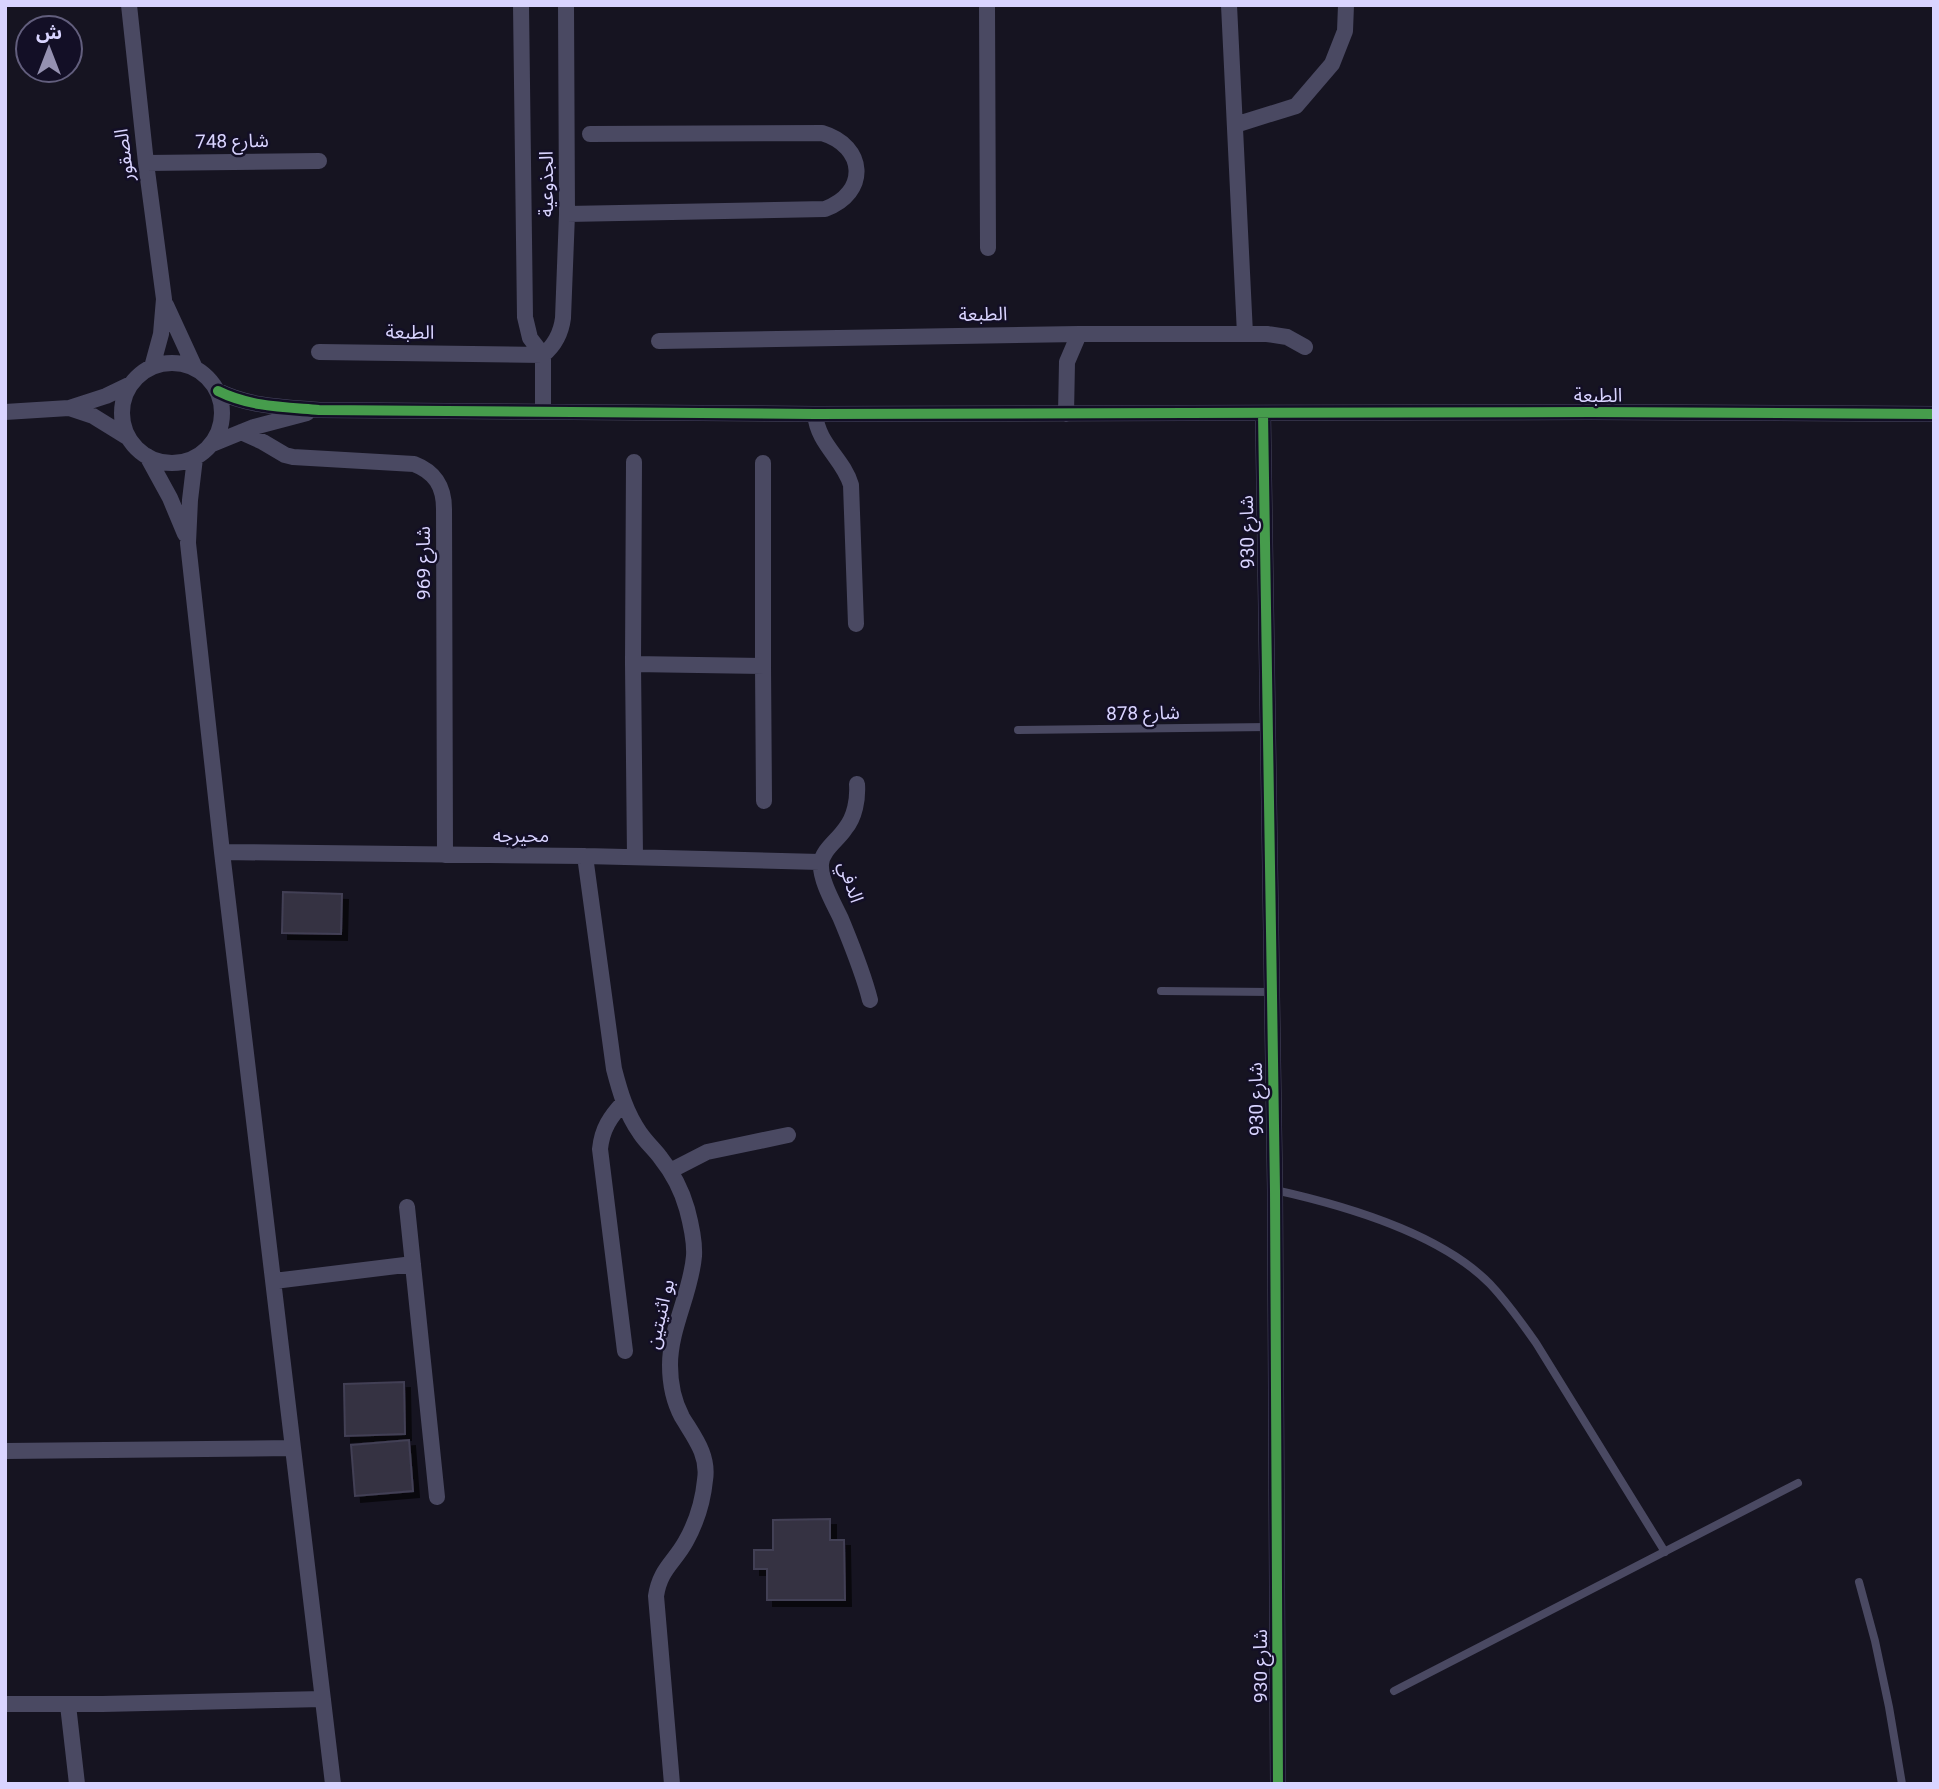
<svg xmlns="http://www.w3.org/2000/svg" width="1939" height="1789" font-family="Roboto,'Noto Sans Arabic',sans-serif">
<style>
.building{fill:#343243;stroke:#433f54;stroke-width:2;filter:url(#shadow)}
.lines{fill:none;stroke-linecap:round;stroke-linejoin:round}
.service{stroke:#4a4962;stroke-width:8}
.minor{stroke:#4a4962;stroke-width:16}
.cycleway-casing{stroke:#130f26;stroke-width:15}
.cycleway{stroke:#469c4c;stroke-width:10}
.labels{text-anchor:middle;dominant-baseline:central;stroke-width:5;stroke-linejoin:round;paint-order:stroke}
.street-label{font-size:19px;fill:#d9d4ff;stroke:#130f26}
</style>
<defs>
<filter id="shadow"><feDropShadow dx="6" dy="6" stdDeviation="0" flood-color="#0009"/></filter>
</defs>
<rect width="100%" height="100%" fill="#161421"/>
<path class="building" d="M283 892 342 894 341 934 282 933Z
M404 1382 405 1434 345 1436 344 1384Z
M409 1440 413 1491 355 1496 351 1445Z
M830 1519V1540H844L845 1600H767V1569H754V1550H773V1520Z"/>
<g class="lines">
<path class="service" d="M1018 730 1268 727
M1161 991 1272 992
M1275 1190C1343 1205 1440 1233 1490 1284 1507 1302 1522 1323 1536 1343L1665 1552
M1859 1582 1875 1641 1889 1707 1902 1784
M1394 1691 1798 1483"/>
<path class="minor" d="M129 5 146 163 164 299 161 334 152 367
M521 5 525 317 530 338 543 355V411
M987 5 988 248
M1229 5 1245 334
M1235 125 1296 106 1332 64 1345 31 1346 5
M146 163 319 161
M567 214 825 209C869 193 866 146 822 133L590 134
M166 305 195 368
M659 341 1079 334H1267L1287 337 1305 347
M319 352 543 355
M543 355C555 345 561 334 563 318L567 214 566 5
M122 413a50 50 0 1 1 100 0a50 50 0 1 1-100 0Z
M218 391C250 407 284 407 319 410L815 414 1591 412 1934 414
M69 408 93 416 127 437
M5 412 69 408 106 396 131 384
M1263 413 1275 1190 1278 1784
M815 414C818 445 843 458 851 485L856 624
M1066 414 1067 362 1079 334
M241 432 263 442 285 455 293 457 414 464C435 472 444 486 444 509L445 855
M212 444 254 427 307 413
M147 456 170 498 185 534
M195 458 190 500 188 543 222 852 333 1784
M634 462 633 664 635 857
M633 664 763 666V463
M763 666 764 801
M857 784C858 799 855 817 845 829 838 840 822 850 821 864 820 880 834 904 841 919 852 946 863 972 870 1000
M222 852 585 856 820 862
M585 856 614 1069C620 1092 626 1113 640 1133 646 1142 654 1149 660 1157 672 1172 682 1191 687 1209 691 1224 695 1241 694 1256 691 1293 670 1328 670 1365 670 1383 674 1402 682 1417 694 1437 709 1455 705 1480 703 1501 696 1523 686 1541 674 1563 660 1569 656 1596L672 1784
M624 1102C610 1117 602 1129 600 1149L625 1351
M670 1171 707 1152 788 1135
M407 1207 437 1497
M274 1281 413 1264
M5 1451 293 1448
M5 1704H102L323 1699
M68 1705 77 1784"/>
<defs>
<path id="cycleway" d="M218 391C250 407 284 407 319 410L815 414 1591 412 1934 414
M1263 413 1275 1190 1278 1784"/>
</defs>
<use href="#cycleway" class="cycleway-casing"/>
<use href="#cycleway" class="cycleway"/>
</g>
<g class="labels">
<g class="street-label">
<text transform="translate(232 141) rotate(-1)">شارع 748</text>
<text transform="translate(124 155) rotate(-97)">الصقور</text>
<text transform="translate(546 184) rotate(-90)">الجذوعية</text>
<text transform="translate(983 314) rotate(-1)">الطبعة</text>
<text transform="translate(410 332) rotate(1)">الطبعة</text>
<text x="1598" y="395">الطبعة</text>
<text transform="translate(1247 532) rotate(-91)">شارع 930</text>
<text transform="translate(423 563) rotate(-90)">شارع 969</text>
<text transform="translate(1143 713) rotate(-1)">شارع 878</text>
<text x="521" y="835">محيرجه</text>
<text transform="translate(851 882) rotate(72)">الدفي</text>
<text transform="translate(1256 1099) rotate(-91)">شارع 930</text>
<text transform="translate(660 1314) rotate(-77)">بو اثنيتين</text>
<text transform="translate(1260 1666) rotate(-90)">شارع 930</text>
</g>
</g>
<rect width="1939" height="1789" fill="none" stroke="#d9d4ff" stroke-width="14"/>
<g transform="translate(49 49)"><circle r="33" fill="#130f26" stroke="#625e7d" stroke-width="2"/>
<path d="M0-5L12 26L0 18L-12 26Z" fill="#9591b1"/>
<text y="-10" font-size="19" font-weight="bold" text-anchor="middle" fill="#d9d4ff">ش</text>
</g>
</svg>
